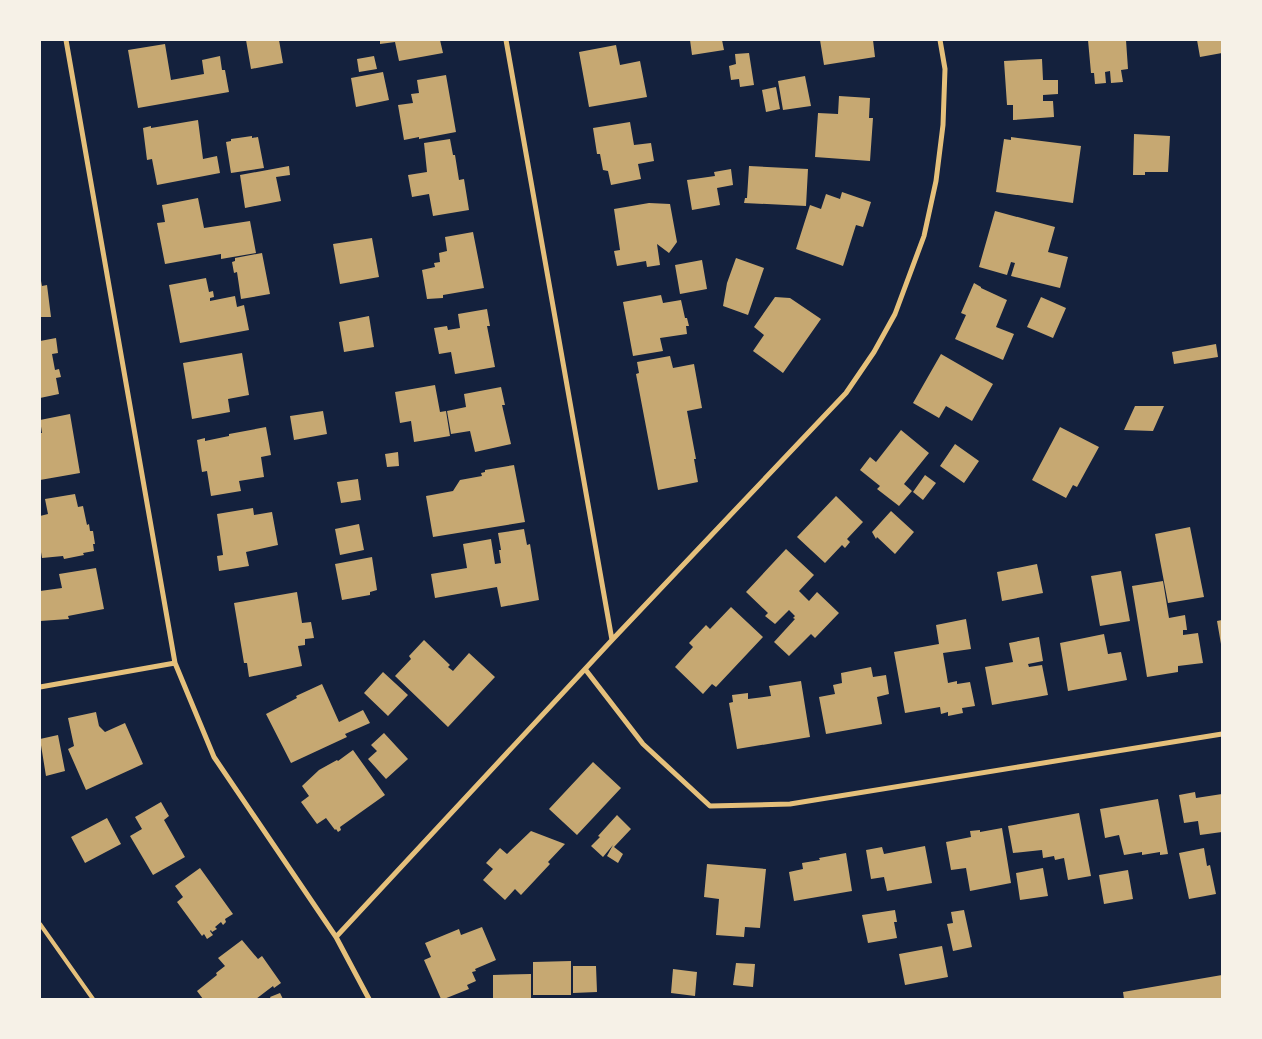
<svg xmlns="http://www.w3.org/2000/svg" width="1262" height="1039" font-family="'Exo 2',sans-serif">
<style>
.building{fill:#c6a872}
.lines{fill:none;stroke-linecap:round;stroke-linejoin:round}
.service{stroke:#e5c07b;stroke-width:4}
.minor{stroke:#e5c07b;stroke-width:5}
</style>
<rect width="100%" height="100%" fill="#14213d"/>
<path class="building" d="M246 40H279L283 63 251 69Z
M380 40H440L443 53 399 61 395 42 380 44Z
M690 40H722L724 50 692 55Z
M820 40H873L875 57 824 65Z
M1088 40H1126L1128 69 1121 70 1123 82 1111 83 1110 71 1105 72 1106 83 1095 84 1094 73H1091Z
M1197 40H1222V53L1200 57Z
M165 44 171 80 204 74 202 60 220 56 222 70H225L229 92 138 108 128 50Z
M616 45 620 65 640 61 647 97 589 107 579 52Z
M749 53 754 85 740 87 739 79 731 80 729 66 736 64 735 54Z
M374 56 377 69 359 72 357 59Z
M1042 59 1043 80H1058V94L1043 95V101H1053L1054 117 1013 120V105H1007L1004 61Z
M383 72 389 100 356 107 351 78Z
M446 75 456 132 419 139V137L404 140 398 105 413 103 411 94 419 93 417 80Z
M805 76 811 106 783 110 778 81Z
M776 87 780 109 766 112 762 90Z
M839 96 870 98 869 118H873L870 161 815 157 818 113 838 114Z
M198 120 203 159 217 156 220 173 157 185 152 159 147 160 143 128 151 126V128Z
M630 122 634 145 651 143 654 161 638 164 641 179 611 185 608 171 603 170 600 154H597L593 128Z
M1134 134 1170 136 1168 172H1145V175H1133Z
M252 136V138L258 137 264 168 231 173 226 142 231 141V139Z
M1011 137 1081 146 1073 203 996 192 1004 139 1011 140Z
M450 139 453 155H455L459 180 464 179 469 210 433 216 429 194 412 197 408 175 427 172 424 143Z
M289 166 290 175 276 177 281 201 245 208 240 175Z
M749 166 808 169 806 206 744 203 745 198H747Z
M731 169 733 185 717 188 720 205 692 210 687 180 715 176 714 172Z
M842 192 871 202 863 227 856 225 843 266 796 249 810 205 821 209 826 194 840 199Z
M198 198 204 228 250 221 256 253 221 259V254L165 264 157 223 165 222 162 205Z
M649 203 670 204 677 242 669 253 657 244 660 265 647 267 646 261 617 266 614 251 620 250 614 209Z
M995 211 1055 227 1048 252 1068 257 1060 288 1011 276 1015 263 1011 262 1007 275 979 267Z
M473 232 484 288 443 295V298L427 299 422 270 435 267 434 263 440 262 439 253 447 251 445 237Z
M372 238 379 277 340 284 333 244Z
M262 253 270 294 241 299 237 272 234 273 232 262 235 261V258Z
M736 258 764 268 748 315 723 306 727 283Z
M702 260 707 289 680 294 675 265Z
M206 278 209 292 213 291 214 297 210 298V301L235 296 237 307 244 305 249 330 180 343 169 285Z
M41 281 42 286 47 285 51 317H40Z
M974 283 981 287V288L1007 300 996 327 1014 334 1003 360 955 339 966 315 961 313Z
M661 295 663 303 681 300 685 318H687L689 326H686L687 334 660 338 663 351 633 356 623 302Z
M775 297 790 298 821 319 783 373 753 351 764 335 754 327Z
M1041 297 1066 308 1053 338 1027 327Z
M487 309 490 326H487L495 367 455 374 451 352 439 354 434 328 447 326 448 330 460 328 458 314Z
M369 316 374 347 344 352 339 322Z
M56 338 58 353 52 354 55 370 59 369 61 377 56 378 59 394 40 398V341Z
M1216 344 1218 357 1174 364 1172 352Z
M242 353 249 395 228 399 230 412 192 419 183 363Z
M941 354 993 384 972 421 946 406 939 418 913 403Z
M670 356 673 368 694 364 702 408 687 411 696 459H694L698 482 658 490 636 374 639 373 637 362Z
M435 385 440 412 446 411 450 436 414 442 411 421 400 423 395 392Z
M501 387 505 405H502L511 444 475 452 470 431 451 434 447 411 466 407 464 394Z
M1135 406H1164L1153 431 1124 430Z
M323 411 327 434 294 440 290 416Z
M70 414 80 473 40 480V433H42L40 420Z
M266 427 271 455 261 457 264 477 239 481 241 491 211 496 207 471 202 472 197 440 205 438V441L229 436V434Z
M1060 427 1099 447 1077 487 1073 485 1066 498 1032 480Z
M901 430 929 453 904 484 912 491 899 506 877 489 880 486 860 470 870 457 876 462Z
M955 444 979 461 964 483 940 466Z
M398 452 399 466 387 467 385 454Z
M514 465 525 522 433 537 426 496 453 491 460 480 482 476 481 473 485 472V470Z
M925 475 936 483 923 500 913 492Z
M358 479 361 500 341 503 337 482Z
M75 494 78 507 83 506 87 525 89 524 90 531H93L95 544H93L94 551 83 553 84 555 64 559 63 556 42 558 40 546V516L48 514 45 499Z
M836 496 863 522 847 539 850 542 845 548 842 545 825 563 797 537Z
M253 508 254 515 272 512 278 545 246 552 249 566 219 571 217 556 223 555 217 514Z
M891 511 914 532 895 554 877 537 876 539 872 532Z
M359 524 364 550 340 555 335 529Z
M1190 527 1204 597 1168 603 1155 534Z
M524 529 527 545 530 544 539 600 501 607 497 587 435 598 431 574 467 568 463 544 491 539 495 564 501 563 499 550H501L498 533Z
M786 549 814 575 799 591 809 601 817 592 839 613 815 638 811 634 789 656 774 642 795 619 793 618 795 616 789 610 775 624 765 616 768 613 746 592Z
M372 557 377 590 370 592V595L342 600 335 564Z
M1037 564 1043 593 1002 601 997 572Z
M96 568 104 609 68 616 69 619 40 621V591L62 588 59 574Z
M1121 571 1130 621 1100 626 1091 576Z
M1163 581 1169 618 1185 615 1187 630H1183V635L1198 633 1203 663 1178 666V672L1147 677 1132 586Z
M297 592 302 623 311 622 314 638 305 639V645L298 646 302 666 249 677 247 663H244L234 603Z
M731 607 763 637 716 687 712 684 703 694 675 667 693 647 689 643 706 625 710 629Z
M966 619 971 649 943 653 948 683 957 681V684L970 682 975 706 962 708 963 713 948 716V712L941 714 940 707 905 713 894 652 939 644 936 625Z
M1222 620V644H1221L1217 621Z
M1104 634 1108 654 1121 652 1127 680 1068 691 1060 643Z
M1039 637 1043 661 1028 664 1029 667 1042 665 1048 695 992 705 985 667 1013 662 1009 643Z
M424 640 450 665 448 667 453 671 469 653 495 677 448 727 395 676 411 659 409 656Z
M871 667 873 677 886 675 889 694 877 697 882 724 826 734 819 697 835 694 833 685 842 683 841 673Z
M383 672 408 695 388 716 364 693Z
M801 681 810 737 737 749 729 703 733 702 732 695 748 693V699L771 696 769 686Z
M322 684 339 722 363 710 370 723 345 734 347 737 291 763 266 714 297 698 296 696Z
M96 712 99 726 105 732 125 723 143 764 86 790 68 749 74 746 68 718Z
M384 733 408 759 386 779 368 759 377 751 371 745Z
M58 735 65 771 46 776 40 739Z
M353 750 385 795 340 827 341 830 338 832 336 829 335 830 326 818 317 824 301 802 309 796 302 786 319 770 337 760 338 761Z
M593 762 621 788 577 835 549 809Z
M1195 792 1196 798 1222 794V832L1200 835 1198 821 1184 823 1179 795Z
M1158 799 1168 854 1160 855V852L1142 855V852L1124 855 1119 835 1105 838 1100 809Z
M161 802 169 816 164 820 185 857 153 875 130 836 142 829 135 817Z
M1079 813 1091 876 1068 880 1064 858 1055 860 1054 856 1043 858 1042 850 1013 853 1008 826Z
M617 815 631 829 614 847 623 854 618 863 607 856 613 845 603 857 591 846 600 837 598 836Z
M107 818 121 844 85 863 71 837Z
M1002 828 1011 883 970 891 966 868 951 870 946 842 971 837 970 831 980 830V832Z
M531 831 565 844 548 862 550 864 521 895 515 889 505 900 483 880 493 869 486 863 500 848 507 854Z
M925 846 932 883 887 891 884 877 871 879 866 850 882 847 884 854Z
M1204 848 1207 866 1210 865 1216 894 1189 899 1179 853Z
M846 853 852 891 794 901 789 872 803 869 802 863 820 860 819 858Z
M707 864 766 869 760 928 745 927 744 937 716 935 719 899 704 897Z
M200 868 233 914 225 919 226 922 223 925 221 922 215 927 217 929 212 932 211 930 210 931 213 935 207 939 204 934 202 936 177 902 183 897 175 886Z
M1043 868 1048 896 1020 900 1016 873Z
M1128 870 1133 899 1104 904 1099 875Z
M895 910 897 922H894L897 938 868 943 862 915Z
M964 910 972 947 953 951 947 924 953 923 951 912Z
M482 927 496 960 475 969 476 971 472 972 476 981 467 985 469 989 444 999H441L424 960 431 957 425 943 459 929 461 935Z
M242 940 258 959 262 956 281 983 274 988 273 986 256 999H203L197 991 217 975 216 973 225 966 218 958Z
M942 946 948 977 905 985 899 954Z
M571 961V995H533V962Z
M736 963 755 964 753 987 733 985Z
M573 966H596L597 992 573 993Z
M673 969 697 972 695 996 671 993Z
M531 974V998H493V975Z
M1222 975V999H1124L1123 992Z
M280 993 283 999H271L270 997Z"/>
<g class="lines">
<path class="service" d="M40 924 93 999"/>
<path class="minor" d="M66 40 175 663 214 757 336 937 369 999
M506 40 612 640
M585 669 643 744 710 806 790 804 1222 734
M40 687 175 663
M336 937 612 640 846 393 874 352 895 314 924 236 936 181 943 125 945 69 940 40"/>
</g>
<rect width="1262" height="1039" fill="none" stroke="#f6f1e7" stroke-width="82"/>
</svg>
